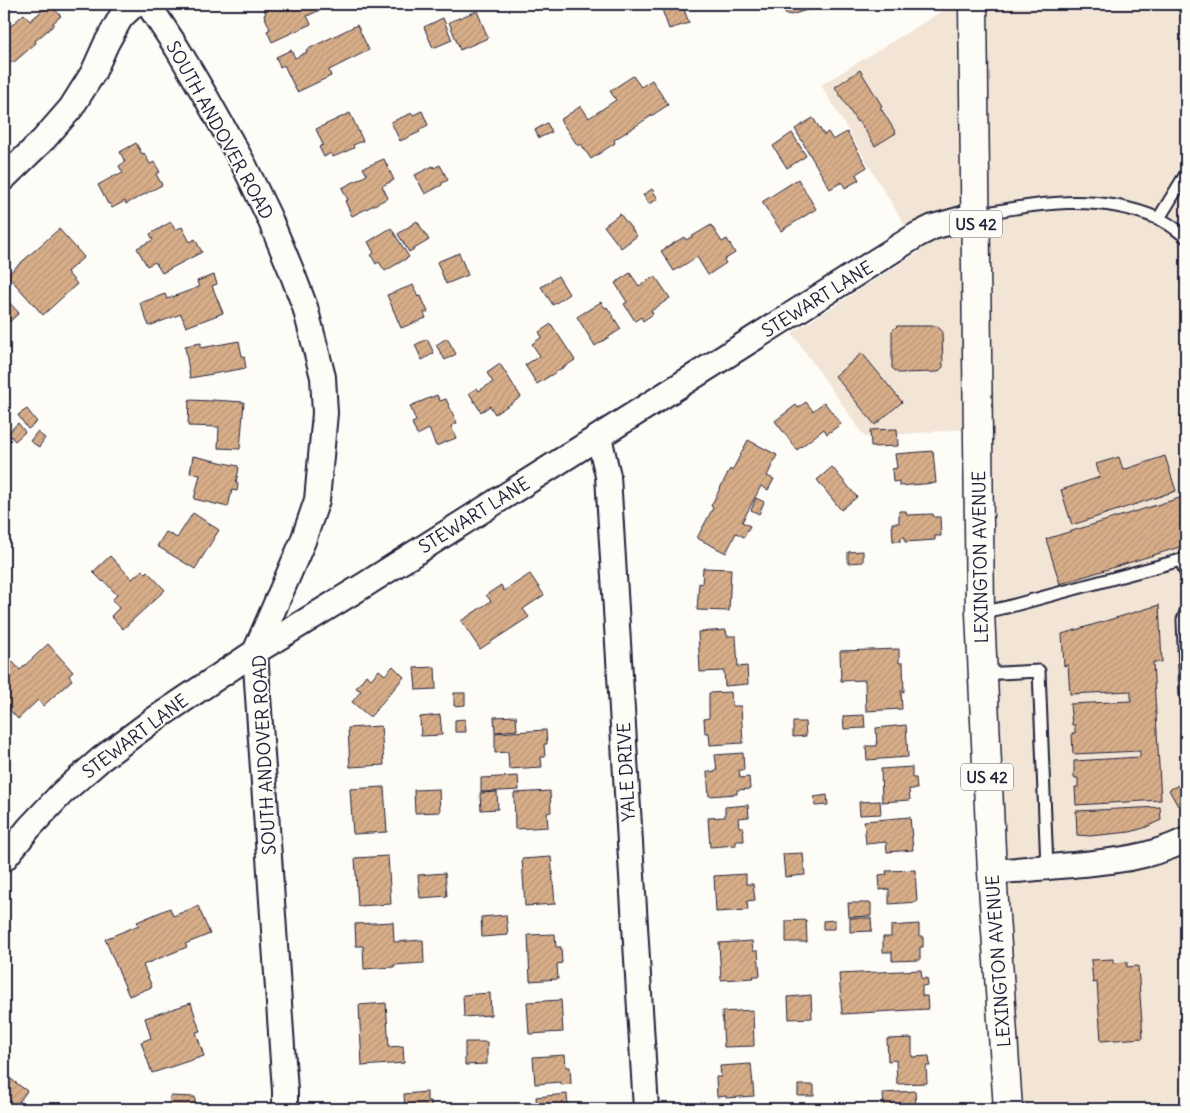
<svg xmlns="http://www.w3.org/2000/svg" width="1190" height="1113" font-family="Delius,sans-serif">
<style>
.built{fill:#f2e5d6}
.building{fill:url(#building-hatch);stroke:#22223b}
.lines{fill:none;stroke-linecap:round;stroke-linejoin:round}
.service-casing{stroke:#22223b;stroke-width:15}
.minor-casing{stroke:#22223b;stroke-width:28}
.primary-casing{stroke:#22223b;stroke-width:31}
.service{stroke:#fdfcf7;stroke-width:11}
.minor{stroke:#fdfcf7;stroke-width:24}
.primary{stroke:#fdfcf7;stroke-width:28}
.labels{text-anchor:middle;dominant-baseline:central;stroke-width:4;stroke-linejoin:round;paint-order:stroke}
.shield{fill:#fdfcf7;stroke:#646373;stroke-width:1}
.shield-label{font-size:16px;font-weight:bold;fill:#22223b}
.street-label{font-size:18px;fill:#22223b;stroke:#fdfcf7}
</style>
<defs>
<pattern id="building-hatch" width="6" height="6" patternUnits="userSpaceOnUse" patternTransform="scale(1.25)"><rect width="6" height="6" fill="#d8ae89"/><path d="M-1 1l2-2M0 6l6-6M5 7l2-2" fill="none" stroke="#b99577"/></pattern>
</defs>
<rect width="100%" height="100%" fill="#fdfcf7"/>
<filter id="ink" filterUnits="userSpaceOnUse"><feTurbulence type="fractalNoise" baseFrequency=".02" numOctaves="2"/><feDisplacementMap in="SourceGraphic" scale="10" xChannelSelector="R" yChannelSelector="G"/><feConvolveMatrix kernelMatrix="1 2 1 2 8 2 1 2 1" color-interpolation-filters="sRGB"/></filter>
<g filter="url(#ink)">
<path class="built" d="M954 4H1186V1054L1182 1057 1186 1063V1109H1016L982 428 865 437 792 333 920 251 821 85Z"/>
<path class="building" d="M50 4 61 16 53 23 54 25 35 41 36 43 13 63 11 61 4 68V32L24 14 30 21Z
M263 4H279L280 8 288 4H314L318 11 307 16 311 24 272 42 267 31 270 29 264 15 266 14 262 5Z
M660 4H682L689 23 669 29Z
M782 4H826L791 15 790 14 786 15Z
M477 11 488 38 460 50 449 22Z
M443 18 452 40 433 48 424 27Z
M357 25 369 50 329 70 331 76 297 92 284 65 280 67 276 57 291 50 295 58 307 52 306 50Z
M860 70 882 106 880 107 896 133 875 146 859 121 857 122 835 87Z
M633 76 641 87 652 80 668 105 614 140 615 143 591 159 581 144 578 146 560 120 581 106 589 118 616 100 610 91Z
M422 111 428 125 419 130 420 132 400 141 391 122 412 113 413 115Z
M350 113 363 141 353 145 354 148 333 157 331 153 324 157 319 147 323 145 316 129Z
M813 118 824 135 828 132 833 140 847 132 867 167 856 174 859 180 845 188 842 182 830 189 795 129Z
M547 123 552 132 539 138 535 130Z
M792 133 806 156 787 168 773 146Z
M136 143 142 154 144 153 150 164 154 162 160 172 156 174 162 185 126 204 125 201 112 208 109 203 108 204 98 185 116 175 117 176 123 173 119 166 125 162 120 152Z
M384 159 394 180 382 186 388 198 352 216 345 201 348 200 342 188 367 175 363 168Z
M440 165 448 180 442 183V185L425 194 415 175 433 166 434 168Z
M798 179 816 209 781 231 762 202Z
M652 189 658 199 649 204 643 195Z
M620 214 637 236 621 248 604 226Z
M417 221 429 240 409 252 398 234Z
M171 222 175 230 182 227 190 242 195 239 202 252 162 273 155 262 147 266 137 248 153 240 150 234Z
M711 225 722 242 727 239 735 253 724 260 726 263 708 275 697 257 674 271 661 251 684 237 686 240Z
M391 228 409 257 385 271 379 262 376 264 371 255 374 253 368 242Z
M59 229 84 257 67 272 77 284 43 315 7 275Z
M459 253 468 275 446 284 437 262Z
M630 273 639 286 655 276 670 298 651 311 653 314 643 321 641 317 635 321 624 304 627 302 615 283Z
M214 275 217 284 212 286 223 313 186 327 181 314 149 326 140 303 165 294 167 299 199 287 197 281Z
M558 276 569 294 553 305 541 287Z
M413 285 418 297 421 296 428 312 424 313 426 318 401 328 387 295Z
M4 297 19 313 4 327Z
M601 302 605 308 607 307 621 329 595 346 577 317Z
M551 324 575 360 537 384 525 365 540 356 532 344 542 337 539 332Z
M897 326H937L942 331 943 367 938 372 898 373 892 368V331Z
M447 338 456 354 445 360 436 345Z
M427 339 434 353 422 360 415 345Z
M239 341 242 356H244L246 368 190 378 185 346 201 343V348Z
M862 353 902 402 875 425 835 376Z
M500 364 521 397 495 414 490 406 481 412 469 393 477 388 479 391 493 382 487 373Z
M437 395 440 401 446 399 457 423 451 426 456 438 436 446 429 429 417 435 412 423 416 421 410 406Z
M189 400 212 401V400L244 402 240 449 218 448 219 427 188 426Z
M806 402 813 411 824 402 841 424 827 434 824 429 797 450 775 421 796 405 798 408Z
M27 409 37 422 28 429 18 415Z
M18 423 25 432 15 441 8 433Z
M897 429 898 446 871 447 870 430Z
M37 432 45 438 39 447 30 441Z
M748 440 777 455 767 476 774 479 768 490 761 486 742 522 750 526 744 537 736 533 726 553 697 538 713 508 711 506 730 469 732 471Z
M933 451 936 483 899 486V481L893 482 892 469 897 468 895 454Z
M193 456 238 466V467L239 468 236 483 238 484 237 491 232 490 228 507 194 499 200 475 190 473Z
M1165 456 1176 491 1072 525 1061 490 1100 477 1096 464 1119 457 1123 470Z
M832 467 857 497 841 510 817 480Z
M1186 496V545L1060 584 1046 539Z
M756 498 764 502 759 514 751 510Z
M899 511H906L907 515 933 514 934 517H940L941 536H935V540L905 542V537H901V541H893L892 523H899Z
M193 513 219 530 195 569 157 546 166 532 177 538Z
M863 551V562L848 563V552Z
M110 556 132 579 142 570 145 573 147 571 165 590 123 629 111 616 119 608 112 600 117 595 104 581 103 582 93 572Z
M703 568 731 569 729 611 697 610 699 583 702 584Z
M530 574 544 595 523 609 529 617 480 649 461 621 491 601 486 595 501 585 504 591Z
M1159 605 1162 662H1153L1161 800 1076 805 1075 787H1078V778H1074V761L1140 757V751L1073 754 1072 733H1075V725H1072L1070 704 1131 701V691L1070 694 1068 665 1064 666 1062 634Z
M726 630 727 636H736L738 667 747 666 748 684 725 686 724 671 700 672 698 632Z
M48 644 73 672 69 676 72 680 43 706 38 700 18 719 4 704V685L10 679 4 673V667L11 660 20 670Z
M899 649V663H903L904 692 901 691 902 709 866 711 865 680 841 681 840 651Z
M393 666 404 677 370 717 352 702 361 691 356 688 366 675 371 679 379 670 385 675Z
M435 667 436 689 416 690 414 668Z
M731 692 732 706H741L743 743 710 745 709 733H705L704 719 709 718V693Z
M454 693H465V705L454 706Z
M440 715 442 735 421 736 420 717Z
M864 715 865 728 844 729 843 716Z
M516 716 517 730 495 732 494 717Z
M465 719 466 732H455V720Z
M793 722H805L806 736 793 737Z
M906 725 908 757 867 760 866 746H877L876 728Z
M381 726 384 765 350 767 348 728Z
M546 730 547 744H544L545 757H541L542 767 509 769 508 752 495 753V733Z
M743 753 744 770H739L740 778 749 777 750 789 737 790V794L709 796 707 772 717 771 715 755Z
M912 767V778H916L917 789H909L910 800 882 802 881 769Z
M518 776 519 790 481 792V778Z
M1186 781V801L1178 806 1169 790Z
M384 787 387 832 353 834 350 789Z
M439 789 440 812 415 813 414 790Z
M550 791 551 812 547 813 548 827 515 829 514 793Z
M497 792 498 809 481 810 480 793Z
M827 795 828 805 815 806 814 797Z
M880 801 881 814 860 815 859 802Z
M748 805 749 817 738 818 739 827H743L744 841H736V845L710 847 708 818 725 817V807Z
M1160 807 1161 820 1144 828 1130 832 1090 836 1077 835 1076 811Z
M910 817 913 850 887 852 886 842 866 844 864 821Z
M803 853 805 875 785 877 783 854Z
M388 856 391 904 358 906 355 858Z
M551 857 555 904 525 906 522 859Z
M915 870 917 902 889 904V889L880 890 879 875 887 874 886 871Z
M445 873 447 896 420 898 418 875Z
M746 874V884H753L755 900 747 901 748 910 716 912 714 876Z
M848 903H871V916L849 917Z
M198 906 210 934 185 944 187 947 143 965 152 987 129 996 105 939 139 925 137 922 170 908 173 916Z
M506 915 508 935 482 937 481 917Z
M850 918H871L872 931 850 932Z
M806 920 807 942H786V921Z
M835 920V929H823V921Z
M393 922 394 942 423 940 424 963 394 965V967L364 969 363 946H356L355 924Z
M919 924V936H923V947H920V960L892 961V952H883V937H891V926Z
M555 934 556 947H561L562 963 557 964 558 979 530 981 528 935Z
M752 941 753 951H758L760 976H753L754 978 721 980 719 943Z
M1113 959V963L1127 962V967L1138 966 1143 1038 1101 1041 1097 982 1093 983 1091 960Z
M921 970 922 979 927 978 928 985 922 986V996H927L928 1009 842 1014 839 974Z
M490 993 491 1015 464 1017 463 995Z
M811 995 812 1018 789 1019 788 997Z
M561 1000 563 1032 529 1034 527 1002Z
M191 1003 200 1031 196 1032 204 1056 152 1073 141 1042 151 1038 145 1018Z
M386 1003 389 1047 403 1046 404 1063 362 1066 359 1005Z
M753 1010 754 1046 724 1047 722 1012Z
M912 1038V1057L929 1056 930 1066H926L927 1083 897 1084 896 1060 888 1061 887 1039Z
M465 1042H487V1064L465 1065Z
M565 1055 566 1067H570L571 1084 561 1085V1082L535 1084 533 1057Z
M751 1064 754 1096 726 1098V1096L717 1097 716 1077H721L720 1066Z
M4 1074 27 1091 14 1109H4Z
M798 1085H814V1096H798Z
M915 1091 916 1109H884L883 1093Z
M427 1092V1101H431V1109H405L404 1094Z
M567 1094 568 1109H537L536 1097Z
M170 1096 195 1097V1109H170Z"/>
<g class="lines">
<defs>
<path id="service" d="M1183 4 1186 10
M976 215C1037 203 1097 193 1157 218 1168 222 1177 230 1186 237
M1159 218 1186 174
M1186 612 1183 620 1186 696
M980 613 1007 607 1181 560 1186 573
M982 674 1039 671 1047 867"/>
<path id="minor" d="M148 4 177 48 207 99 244 165 269 217 291 270 305 307 323 377 325 413 317 500 303 541 255 652 285 1091V1109
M4 178 44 139 71 108 93 73 106 44 121 17 135 4
M599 437 608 476 646 1109
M4 859 29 828 62 793 101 759 152 721 255 652 366 584 917 235 933 227 976 215
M992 872C1019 870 1046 867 1073 865 1114 861 1149 858 1186 840"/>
<path id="primary" d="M973 4 980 613 992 872 1008 1109"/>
</defs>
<use href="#service" class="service-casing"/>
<use href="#minor" class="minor-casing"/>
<use href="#primary" class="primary-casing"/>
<use href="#service" class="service"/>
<use href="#minor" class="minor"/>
<use href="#primary" class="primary"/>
</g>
</g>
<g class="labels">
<g class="shield">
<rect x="950" y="210.5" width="52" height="27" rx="4"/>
<rect x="961" y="763.5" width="52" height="27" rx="4"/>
</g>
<g class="shield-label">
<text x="976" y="224">US 42</text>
<text x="987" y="777">US 42</text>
</g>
<g class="street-label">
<text transform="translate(220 130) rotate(61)">SOUTH ANDOVER ROAD</text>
<text transform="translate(817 299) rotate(-32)">STEWART LANE</text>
<text transform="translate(474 515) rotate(-32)">STEWART LANE</text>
<text transform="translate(980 557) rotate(-91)">LEXINGTON AVENUE</text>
<text transform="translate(135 736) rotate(-37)">STEWART LANE</text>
<text transform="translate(264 755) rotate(-93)">SOUTH ANDOVER ROAD</text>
<text transform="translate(626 772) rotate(-93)">YALE DRIVE</text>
<text transform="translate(998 961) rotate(-94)">LEXINGTON AVENUE</text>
</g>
</g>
<rect width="1190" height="1113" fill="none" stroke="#fdfcf7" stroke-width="20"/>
<rect x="10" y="10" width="1170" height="1093" fill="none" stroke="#22223b" stroke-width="2" filter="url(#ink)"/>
</svg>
